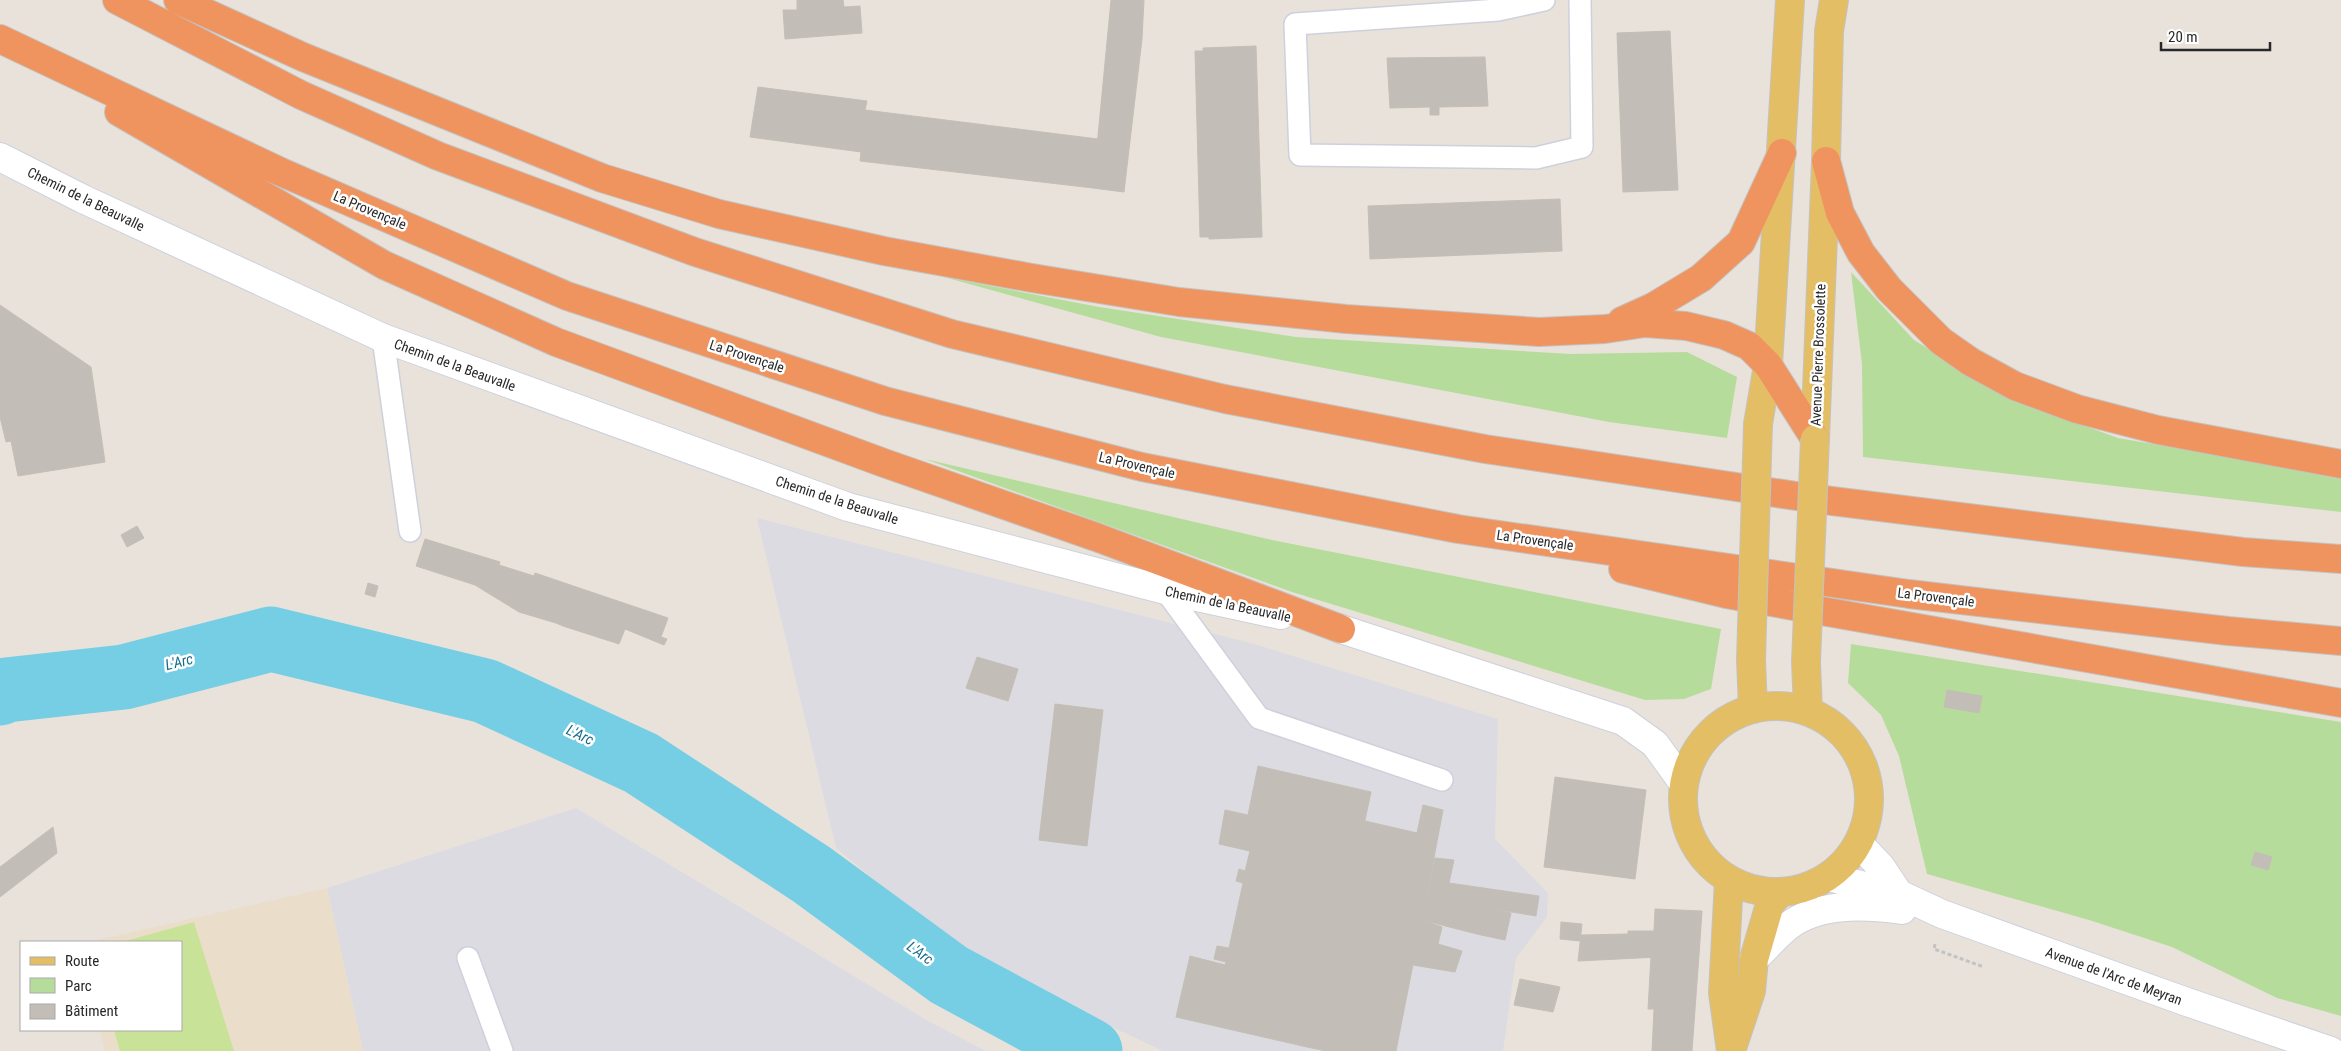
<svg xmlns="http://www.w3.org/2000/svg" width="2341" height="1051" font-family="'Roboto Condensed',sans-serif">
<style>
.industrial{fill:#dcdbe2}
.education{fill:#eadecb}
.green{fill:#b6dc9b}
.pitch{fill:#c8e397}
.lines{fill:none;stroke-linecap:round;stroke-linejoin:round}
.river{stroke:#75cee4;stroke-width:65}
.building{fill:#c2bdb6;stroke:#c4beb5}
.service-casing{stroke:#cdd1dc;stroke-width:24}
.tertiary-casing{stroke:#cdd1dc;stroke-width:30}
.secondary-casing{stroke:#cdd1dc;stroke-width:30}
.primary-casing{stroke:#c3c3c3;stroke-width:30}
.motorway-casing{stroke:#c3c3c3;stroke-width:30}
.path{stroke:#c3c3c3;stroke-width:3;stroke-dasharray:4 2.5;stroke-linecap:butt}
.service{stroke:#fff;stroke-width:21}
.tertiary{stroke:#fff;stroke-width:28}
.secondary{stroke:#fff;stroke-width:28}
.primary{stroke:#e4be65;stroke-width:28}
.motorway{stroke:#f0945f;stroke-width:28}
.primary-bridge-casing{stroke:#c3c3c3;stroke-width:30;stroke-linecap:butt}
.primary-bridge{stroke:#e4be65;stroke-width:28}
.labels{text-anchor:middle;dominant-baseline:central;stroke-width:5;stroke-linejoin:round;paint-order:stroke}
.street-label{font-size:14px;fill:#282828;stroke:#fff}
.water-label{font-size:15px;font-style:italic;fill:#186c8c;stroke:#fff}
</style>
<rect width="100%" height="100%" fill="#e9e2db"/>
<path class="industrial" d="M757 518 1254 644 1498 719 1495 839 1548 893 1547 917 1516 958 1503 1051H1163L972 961 836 848Z
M576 808 928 1021 986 1051H363L327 888Z"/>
<path class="education" d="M327 888 363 1051H105L100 1030H181V942H88Z"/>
<path class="green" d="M1851 272 1914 340 2006 397 2118 438 2341 477V512L1863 457 1862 364Z
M944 277 1099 307 1296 337 1570 354 1687 352 1737 377 1727 438 1609 422 1161 337Z
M925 459 1272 540 1721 629 1711 689 1684 699 1645 700 1292 592Z
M1851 644 2341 722V1016L2277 998 2172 947 2089 920 1927 874 1899 756 1881 715 1848 683Z"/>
<path class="pitch" d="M194 922 234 1051H120L114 1030H181V942H122Z"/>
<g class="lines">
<path class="river" d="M0 693 6 690 124 677 271 639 485 691 641 763 811 874 949 975 1090 1051"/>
</g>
<path class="building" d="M797 0H843L844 7 860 6 862 33 785 39 783 10H797Z
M1111 0H1144L1142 39 1124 192 1093 188Z
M1670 31 1678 190 1623 192 1617 33Z
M1256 46 1262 237 1209 239V237H1200L1195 51H1203V48Z
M1485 57 1488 106 1439 107V115H1430V107L1390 108 1387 58Z
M758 87 867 101 865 110 1098 139 1093 188 860 161 861 152 750 137Z
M1560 199 1562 251 1370 259 1368 206Z
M0 305 91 367 105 462 18 476 11 441 6 442 0 417Z
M137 526 144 538 127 547 121 535Z
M425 539 500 562 499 565 534 576 535 573 668 618 661 637 667 639 664 645 625 629 619 644 563 626 570 607 562 604 556 623 519 612 475 585 416 566Z
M368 583 378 586 375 597 365 594Z
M562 604 570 607 563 626 556 623Z
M977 657 1018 669 1008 701 966 688Z
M1947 690 1982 696 1979 713 1944 707Z
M1055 704 1103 710 1087 846 1039 840Z
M1258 766 1371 792 1359 848 1433 863 1405 1005 1321 986 1307 1047 1176 1017 1190 956 1225 965 1226 962 1214 959 1217 946 1229 948 1243 883 1236 881 1239 869 1245 871 1250 851 1219 844 1225 810 1248 815Z
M1555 777 1646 790 1635 879 1544 867Z
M1423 805 1443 810 1433 863 1359 848 1365 821 1417 833Z
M53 827 57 853 0 897V867Z
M2255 852 2272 857 2268 870 2251 865Z
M1435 858 1454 860 1449 883 1511 892 1506 911 1487 908 1481 935 1422 920Z
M1511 892 1539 896 1536 916 1506 911Z
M1487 908 1511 913 1505 940 1481 935Z
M1655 909 1702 911 1699 955 1578 961 1581 935 1628 934V931H1654Z
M1422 920 1442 927 1438 944 1462 951 1455 972 1413 965Z
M1561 922 1582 924 1580 941 1560 939Z
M1699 955 1692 1051H1652L1654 1009H1648L1651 957Z
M1520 979 1560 987 1553 1012 1514 1005Z
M1321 986 1405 1005 1396 1051H1326L1307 1047Z"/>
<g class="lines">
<defs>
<path id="service" d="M1544 0 1498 10 1295 24 1300 155 1536 158 1582 147 1580 0
M383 338 410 531
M1165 590 1259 718 1442 780
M468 958 502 1051"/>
<path id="tertiary" d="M0 157 83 199 383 338 848 507 1165 590 1281 615"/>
<path id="secondary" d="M1341 629 1623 721 1655 744 1684 784
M1859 844 1881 867 1899 894
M1828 877 1899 894 1942 914 2187 1002 2331 1051
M1754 959C1765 949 1775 937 1787 927 1818 902 1865 905 1902 910"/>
<path id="primary" d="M1758 424 1768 365 1790 0
M1815 439 1826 161 1829 31 1834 0
M1751 660 1753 709
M1806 662 1808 711
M1683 799a93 93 0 1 1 186 0a93 93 0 1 1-186 0Z
M1729 880 1723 993 1731 1051
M1733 1045 1751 991 1754 959 1770 904 1780 893"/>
<path id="motorway" d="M117 0 301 95 438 156 695 252 952 334 1225 399 1485 449 1816 499 2243 552 2341 559
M178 0 303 57 602 178 719 214 884 251 1032 278 1179 302 1346 319 1539 332 1605 329 1645 323 1686 326 1724 335 1749 346 1768 365 1815 439
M0 39 281 172 567 296 885 401 1142 467 1458 529 1909 594 2228 631 2341 641
M119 112 384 265 556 342 884 463 1096 537 1341 629
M1826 161 1840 213 1861 253 1889 289 1941 341 1971 362 2015 386 2077 409 2158 430 2341 464
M1622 321 1653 307 1701 278 1741 242 1782 153
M1623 569 1726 594 2341 703"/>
</defs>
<use href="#service" class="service-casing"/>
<use href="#tertiary" class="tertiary-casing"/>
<use href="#secondary" class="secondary-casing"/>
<use href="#primary" class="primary-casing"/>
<use href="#motorway" class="motorway-casing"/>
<path class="path" d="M1935 944 1934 949 1984 967"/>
<use href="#service" class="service"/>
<use href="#tertiary" class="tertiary"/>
<use href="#secondary" class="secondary"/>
<use href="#primary" class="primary"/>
<use href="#motorway" class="motorway"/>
<defs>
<path id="primary-bridge" d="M1751 660 1758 424
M1806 662 1815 439"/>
</defs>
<use href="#primary-bridge" class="primary-bridge-casing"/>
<use href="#primary-bridge" class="primary-bridge"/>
</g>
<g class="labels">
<g class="street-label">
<text transform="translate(86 199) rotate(26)">Chemin de la Beauvalle</text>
<text transform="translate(370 210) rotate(23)">La Provençale</text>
<text transform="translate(1818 355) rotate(-88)">Avenue Pierre Brossolette</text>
<text transform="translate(747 356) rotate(18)">La Provençale</text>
<text transform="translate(455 365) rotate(20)">Chemin de la Beauvalle</text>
<text transform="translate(1137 465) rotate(13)">La Provençale</text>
<text transform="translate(837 500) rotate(18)">Chemin de la Beauvalle</text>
<text transform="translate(1535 540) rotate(8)">La Provençale</text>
<text transform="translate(1936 597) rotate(7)">La Provençale</text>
<text transform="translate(1228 604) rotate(12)">Chemin de la Beauvalle</text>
<text transform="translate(2114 976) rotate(20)">Avenue de l'Arc de Meyran</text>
</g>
<g class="water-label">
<text transform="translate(179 662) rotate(-14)">L'Arc</text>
<text transform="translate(580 735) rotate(25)">L'Arc</text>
<text transform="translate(920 953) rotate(36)">L'Arc</text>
</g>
</g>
<rect x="20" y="941" width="162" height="90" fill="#ffffff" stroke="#a9a9a9"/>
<rect x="30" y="957" width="25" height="8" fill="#e4be65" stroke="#a9a9a9"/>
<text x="65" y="966" font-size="15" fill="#282828">Route</text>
<rect x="30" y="978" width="25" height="15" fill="#b6dc9b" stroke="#a9a9a9"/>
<text x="65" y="991" font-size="15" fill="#282828">Parc</text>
<rect x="30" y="1004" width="25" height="15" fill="#c2bdb6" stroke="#a9a9a9"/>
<text x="65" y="1016" font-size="15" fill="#282828">Bâtiment</text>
<path d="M2161 42v8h109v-8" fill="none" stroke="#282828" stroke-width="2.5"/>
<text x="2168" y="42" font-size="15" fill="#282828" stroke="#ffffff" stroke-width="4" paint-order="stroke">20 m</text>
</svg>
